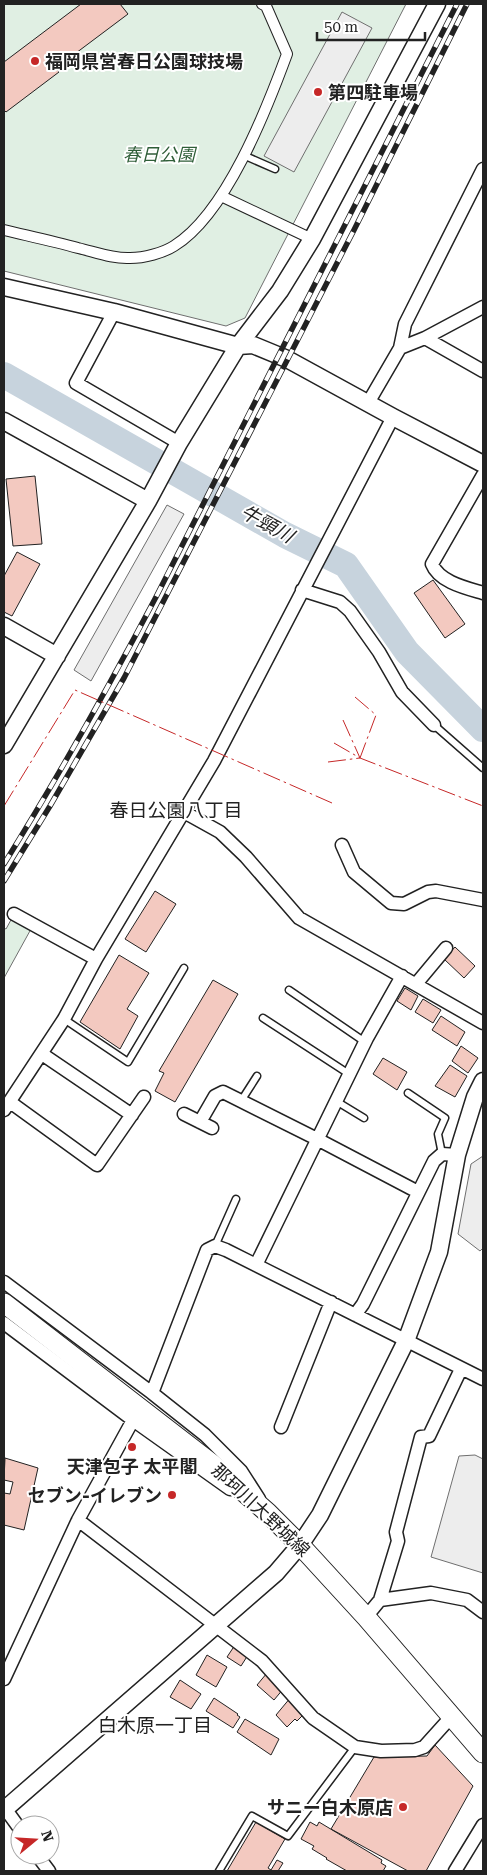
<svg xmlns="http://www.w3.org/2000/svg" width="487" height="1875" font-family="'Roboto Serif','Noto Sans JP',serif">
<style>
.green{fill:#e0efe3;stroke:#6f6f6f}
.parking{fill:#ededed;stroke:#6f6f6f}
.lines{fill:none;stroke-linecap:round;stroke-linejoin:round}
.river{stroke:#c7d3dd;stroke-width:26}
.building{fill:#f3c9c0;stroke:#222}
.service-casing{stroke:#222;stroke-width:9}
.pedestrian-casing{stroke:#222;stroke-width:12}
.minor-casing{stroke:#222;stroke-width:15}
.tertiary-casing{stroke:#222;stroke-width:19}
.secondary-casing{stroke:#222;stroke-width:21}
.service{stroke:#fff;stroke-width:6}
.pedestrian{stroke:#fff;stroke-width:10}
.minor{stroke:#fff;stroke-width:12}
.tertiary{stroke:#fff;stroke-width:16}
.secondary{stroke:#fff;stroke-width:19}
.rail-casing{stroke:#222;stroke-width:5.5}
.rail{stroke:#fff;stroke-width:4;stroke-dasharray:11;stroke-linecap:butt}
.power{stroke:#c62828;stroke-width:1;stroke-dasharray:18 4 2.5 4;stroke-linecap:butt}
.poi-dot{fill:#c62828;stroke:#fff;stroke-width:2}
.labels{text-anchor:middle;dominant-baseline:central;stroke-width:4;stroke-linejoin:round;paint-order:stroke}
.poi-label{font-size:18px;font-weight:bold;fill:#222;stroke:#fff;text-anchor:start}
.park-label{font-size:18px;font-style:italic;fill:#2f5e38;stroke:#fff}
.street-label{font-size:18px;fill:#222;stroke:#fff}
.water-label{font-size:19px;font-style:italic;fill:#222;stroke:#fff}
.neighbourhood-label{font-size:19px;fill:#222;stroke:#fff}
</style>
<rect width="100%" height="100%" fill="#fff"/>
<path class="green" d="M4 4H406L245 318 226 326 4 271Z
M12 918 31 929 4 978V928L6 929Z"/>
<path class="parking" d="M342 12 372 28 294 172 264 156Z
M167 505 184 514 91 681 74 670Z
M483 1156V1248L480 1251 458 1234 471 1164Z
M475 1455 483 1459V1573L431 1557 459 1456Z"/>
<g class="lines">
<path class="river" d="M4 375 285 535 346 565 407 652 483 729"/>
</g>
<path class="building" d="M81 4H120L128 14 56 68 59 72 6 112 4 110V62Z
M35 476 42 544 13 546 6 479Z
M17 552 40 564 12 616 4 612V576Z
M433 580 465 624 445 638 414 593Z
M155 891 176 904 146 952 125 939Z
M455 947 475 966 464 978 444 959Z
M119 955 149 973 127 1009 138 1016 120 1049 80 1022Z
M213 980 238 994 175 1102 155 1091 164 1073 159 1071Z
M405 988 418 996 411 1010 397 1001Z
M423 999 441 1010 433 1023 415 1012Z
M441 1016 465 1032 457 1046 432 1030Z
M461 1046 478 1058 468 1073 452 1061Z
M383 1058 407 1072 397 1090 373 1074Z
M450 1065 467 1076 455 1097 435 1086Z
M5 1458 38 1468 24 1530 4 1525V1493L10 1494 13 1482 4 1480Z
M235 1645 248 1655 241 1666 227 1657Z
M207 1655 227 1667 216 1687 196 1675Z
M267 1673 284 1688 274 1700 257 1685Z
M180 1680 201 1694 191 1709 170 1697Z
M291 1697 303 1715 297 1721 295 1719 287 1727 276 1715Z
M214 1698 238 1714 237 1715 240 1717 233 1728 206 1711Z
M245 1719 279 1739 271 1755 237 1732Z
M435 1745 473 1786 426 1871H408L331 1829 374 1757 427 1756Z
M256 1822 285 1839 268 1868 271 1870 277 1860 283 1863 278 1871H227Z
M310 1822 317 1826 319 1822 382 1860 381 1863 386 1866 383 1871H347L326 1859 327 1858 312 1849 314 1846 301 1839Z"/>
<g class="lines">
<defs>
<path id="service" d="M243 155 275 169
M434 725 483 768
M289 990 365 1042
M263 1018 349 1074
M64 1019 128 1062 184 968
M408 1093 445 1118 438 1134 442 1154
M241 1101 257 1076
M336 1101 364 1118
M215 1246 236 1199
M219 1871 252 1816 288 1836 355 1747"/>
<path id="pedestrian" d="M221 196 312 239
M4 230C29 236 53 241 78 248 95 252 113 259 130 258 144 258 163 253 174 246 226 214 266 111 287 54L266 6 262 4"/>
<path id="minor" d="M114 312 76 383 179 443
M425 338 483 371
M400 348 405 324 483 169
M368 403 400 348 425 338 483 307
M483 475 432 564C439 582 466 588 483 593
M302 590 340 602 350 611 379 652 402 692 434 725
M184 812 220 832 246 857 299 918 483 1023
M342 845 354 872 391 903 404 904 428 892 436 891 483 900
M14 914 96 959
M416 984 446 948
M42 1054 132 1115
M10 1102 97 1165 144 1097
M4 1110 64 1019 96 959 214 761 393 417
M184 1114 212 1128
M200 1122 215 1096 223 1092 317 1139 418 1192
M256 1265 367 1038 402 976
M4 1282 152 1393 205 1435 241 1471 259 1499
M355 1315 363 1304 434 1161 442 1154 457 1155
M4 1323 133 1420 230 1489
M152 1393 207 1250 215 1246 226 1250 483 1379
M281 1427 331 1302
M78 1520 262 1661 313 1718 355 1747 381 1751 415 1750 424 1747 451 1717
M380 1600 431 1593 467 1600 483 1612
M366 1617 380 1600 398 1541 396 1532 421 1437 429 1436 461 1369
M4 1679 78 1520 133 1420
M4 1807 20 1829
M37 1855 49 1871
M455 1871 483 1825"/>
<path id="tertiary" d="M4 287 114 312 238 346 253 345 287 359 393 417 483 464
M4 421 148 501
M4 626 57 656
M4 745 148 501 179 443 238 346 280 291 312 239 437 4
M4 1810 276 1573 300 1545 320 1515 406 1341 439 1252 457 1155 475 1097 483 1081"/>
<path id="secondary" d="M4 1303 211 1463 268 1513 300 1545 366 1617 483 1753"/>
</defs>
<use href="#service" class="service-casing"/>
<use href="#pedestrian" class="pedestrian-casing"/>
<use href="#minor" class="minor-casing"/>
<use href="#tertiary" class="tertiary-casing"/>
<use href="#secondary" class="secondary-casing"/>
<use href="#service" class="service"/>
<use href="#pedestrian" class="pedestrian"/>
<use href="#minor" class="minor"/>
<use href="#tertiary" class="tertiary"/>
<use href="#secondary" class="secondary"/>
<defs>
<path id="rail" d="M4 864C58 777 108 688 156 597L457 4
M4 881 50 806 124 678 354 230 467 4"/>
</defs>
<use href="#rail" class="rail-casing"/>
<use href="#rail" class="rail"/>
<path class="power" d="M355 697 376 715 360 758
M343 720 360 758
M334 743 360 758 483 806
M328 762 360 758
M4 806 75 690 332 803"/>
</g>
<g class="poi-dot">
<circle cx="35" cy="61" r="5"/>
<circle cx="318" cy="92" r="5"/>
<circle cx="132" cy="1447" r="5"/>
<circle cx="172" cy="1495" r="5"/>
<circle cx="403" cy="1807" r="5"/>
</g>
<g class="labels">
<g class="poi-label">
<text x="45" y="61">福岡県営春日公園球技場</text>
<text x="328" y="92">第四駐車場</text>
<text x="132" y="1466" text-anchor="middle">天津包子 太平閣</text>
<text x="162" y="1495" text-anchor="end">セブン-イレブン</text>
<text x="393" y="1807" text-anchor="end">サニー白木原店</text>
</g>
<g class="park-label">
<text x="159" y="154">春日公園</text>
</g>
<g class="street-label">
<text transform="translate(261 1510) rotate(43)">那珂川大野城線</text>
</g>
<g class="water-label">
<text transform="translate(267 524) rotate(29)">牛頸川</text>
</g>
<g class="neighbourhood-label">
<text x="176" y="810">春日公園八丁目</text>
<text x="155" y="1725">白木原一丁目</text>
</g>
</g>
<rect width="487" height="1875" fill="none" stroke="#222222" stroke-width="10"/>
<g transform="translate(35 1840) rotate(72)"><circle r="24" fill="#ffffff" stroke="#a7a7a7"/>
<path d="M0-4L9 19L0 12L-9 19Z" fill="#c62828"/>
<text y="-8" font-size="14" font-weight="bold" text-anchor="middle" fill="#222222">N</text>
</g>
<path d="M317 32v8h108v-8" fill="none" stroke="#222222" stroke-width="2.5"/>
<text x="324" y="32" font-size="15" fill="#222222" stroke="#ffffff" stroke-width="4" paint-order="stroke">50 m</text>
</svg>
